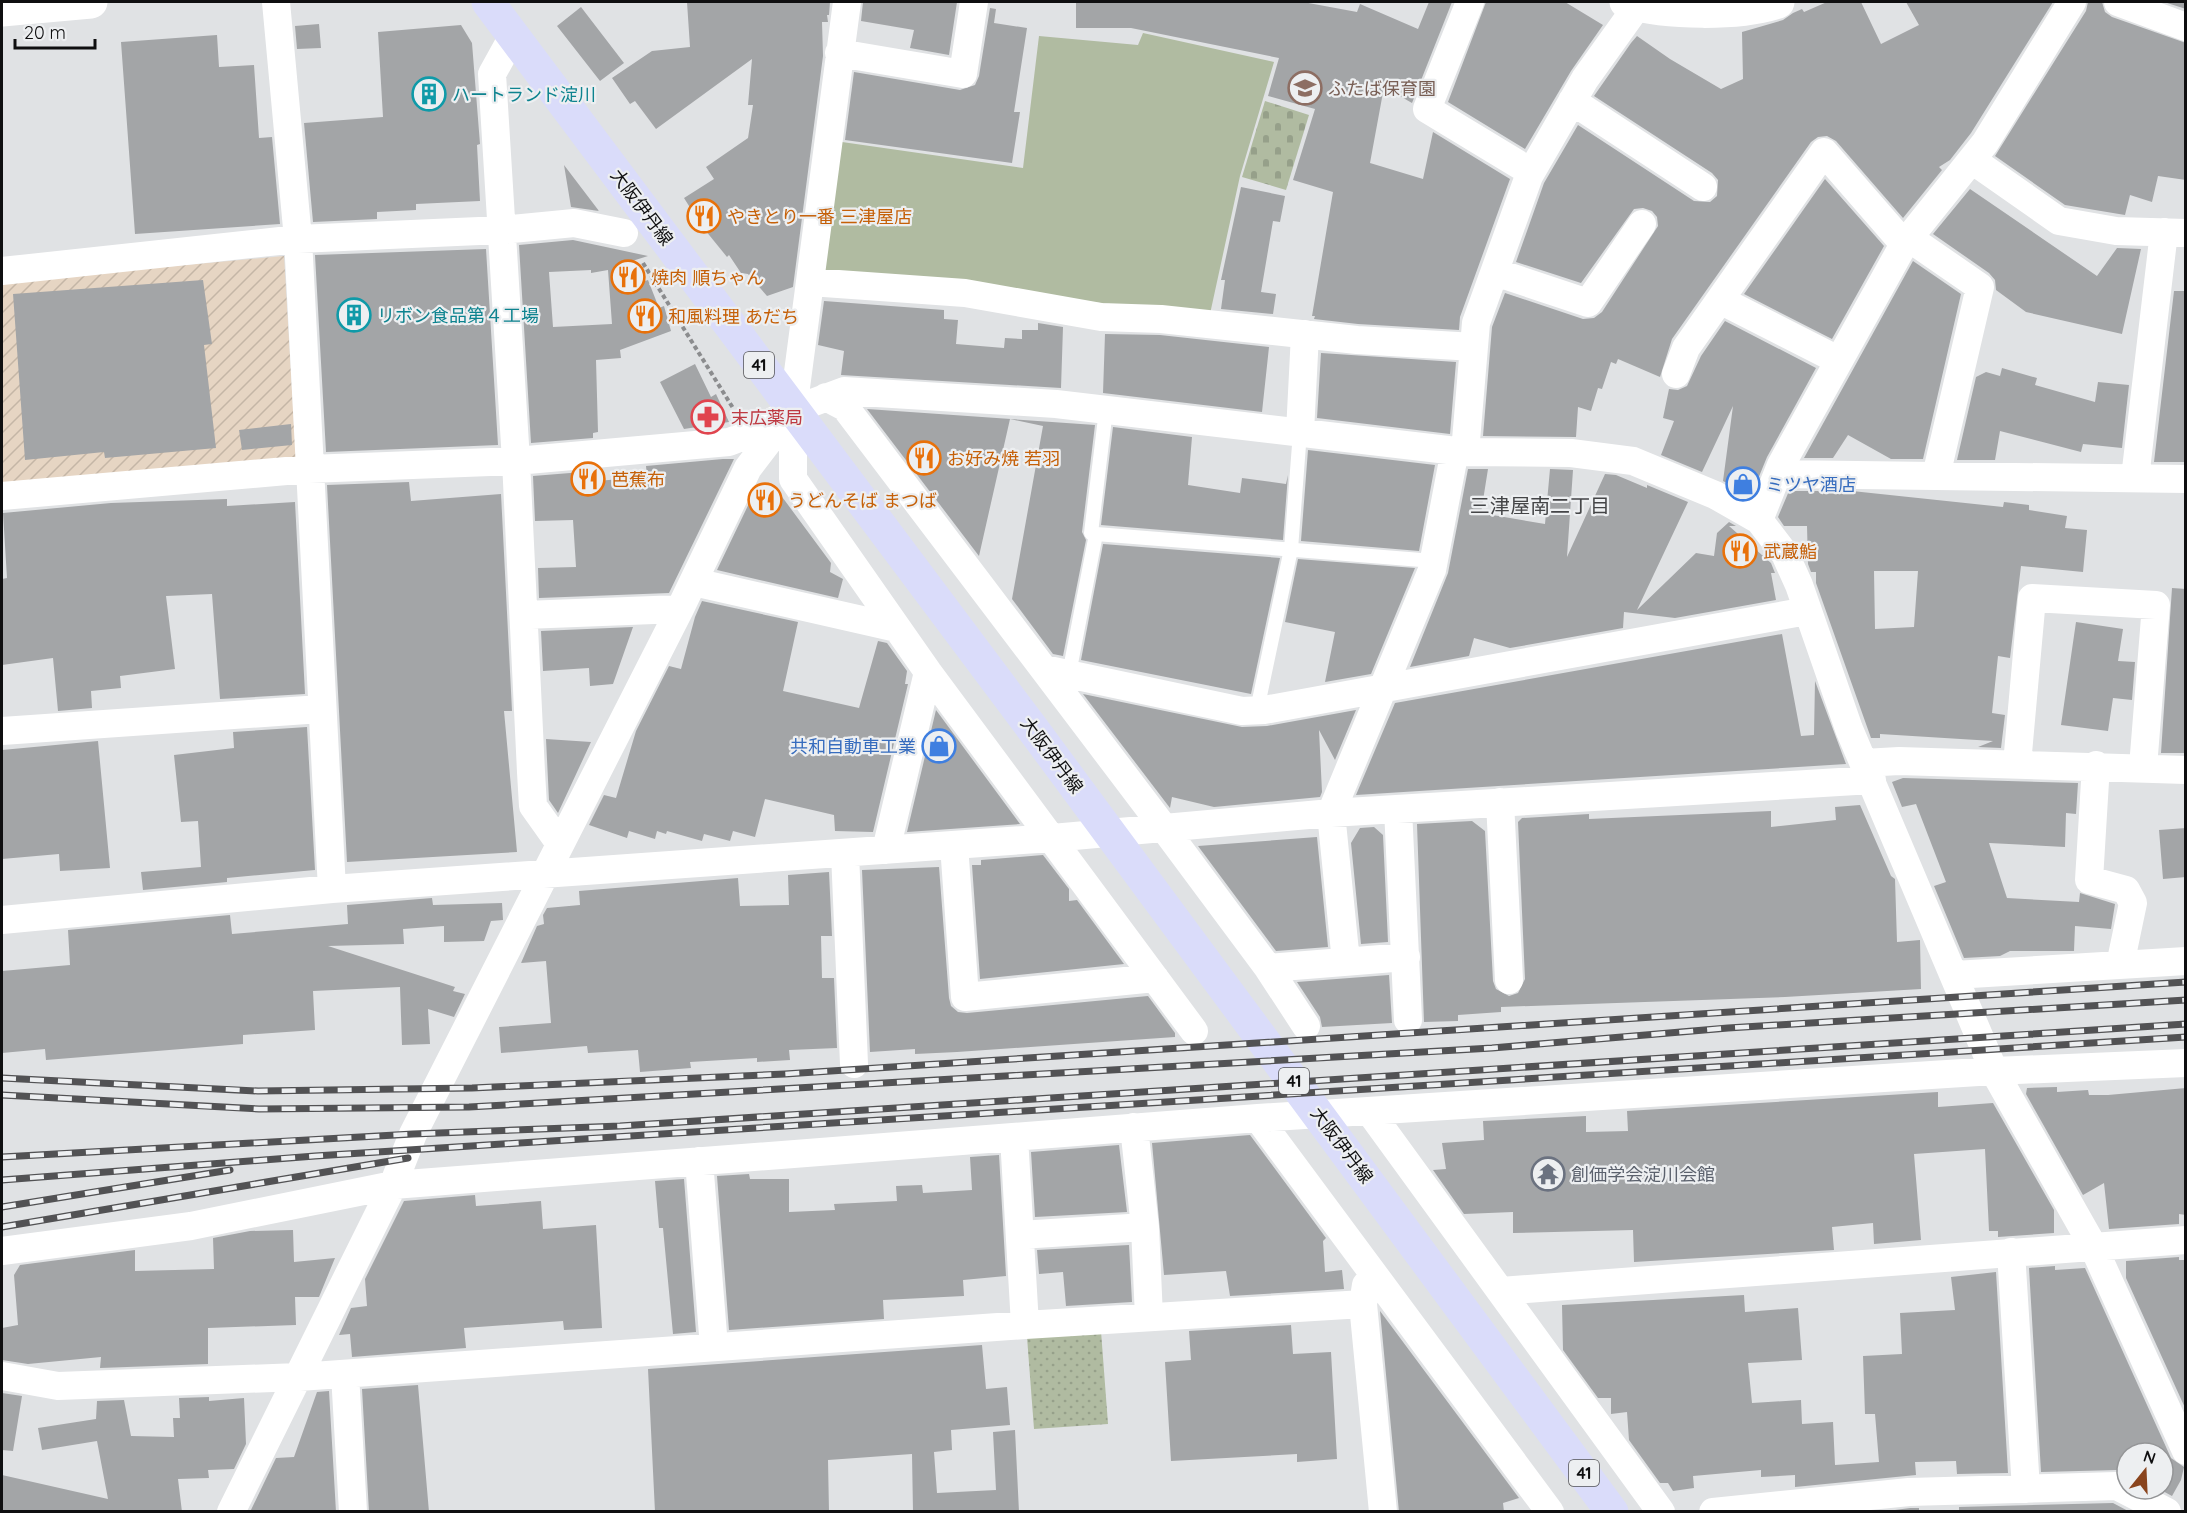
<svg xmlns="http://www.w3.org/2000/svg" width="2187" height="1513" font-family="Quicksand,'Noto Sans JP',sans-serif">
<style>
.industrial{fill:url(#industrial-furrows)}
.grass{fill:url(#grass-dots)}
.cemetery{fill:url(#cemetery-stones)}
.park{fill:#b0bba1}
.building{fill:#a3a5a7;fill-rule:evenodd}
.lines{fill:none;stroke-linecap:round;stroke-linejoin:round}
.path{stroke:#8b8c8e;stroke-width:4;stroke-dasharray:4.5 3;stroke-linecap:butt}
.service{stroke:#fff;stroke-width:14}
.minor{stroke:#fff;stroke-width:28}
.tertiary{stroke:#fff;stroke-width:33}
.primary{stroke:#dadcfa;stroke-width:33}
.rail-casing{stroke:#525254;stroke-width:7}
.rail{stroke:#edeff1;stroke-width:4.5;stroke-dasharray:14;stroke-linecap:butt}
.labels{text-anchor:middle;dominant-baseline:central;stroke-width:4.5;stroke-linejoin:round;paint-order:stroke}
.shield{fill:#edeff1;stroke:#525254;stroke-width:1.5}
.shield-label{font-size:16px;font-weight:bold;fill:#0f0f10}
.education-label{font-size:18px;fill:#785e54;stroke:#edeff1;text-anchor:start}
.culture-label{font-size:18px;fill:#0d838f;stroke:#edeff1;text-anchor:start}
.street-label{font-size:18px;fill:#0f0f10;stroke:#edeff1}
.food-label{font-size:18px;fill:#c56008;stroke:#edeff1;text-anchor:start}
.health-label{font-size:18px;fill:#be3a42;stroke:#edeff1;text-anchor:start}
.shop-label{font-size:18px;fill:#366cbe;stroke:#edeff1;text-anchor:start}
.worship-label{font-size:18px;fill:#5b616d;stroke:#edeff1;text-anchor:start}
.neighbourhood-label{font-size:20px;fill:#444547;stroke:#edeff1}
</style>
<defs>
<pattern id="industrial-furrows" width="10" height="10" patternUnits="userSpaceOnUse" patternTransform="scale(1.5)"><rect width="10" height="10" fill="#e6d5c3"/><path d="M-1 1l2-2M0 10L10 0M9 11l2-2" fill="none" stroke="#c4b6a6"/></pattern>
<pattern id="grass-dots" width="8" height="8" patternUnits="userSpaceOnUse" patternTransform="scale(1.5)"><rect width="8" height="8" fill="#b0bba1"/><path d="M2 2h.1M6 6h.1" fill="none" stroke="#96a08a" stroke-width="1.8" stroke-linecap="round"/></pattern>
<pattern id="cemetery-stones" width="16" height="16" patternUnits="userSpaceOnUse" patternTransform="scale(1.5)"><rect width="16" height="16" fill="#b0bba1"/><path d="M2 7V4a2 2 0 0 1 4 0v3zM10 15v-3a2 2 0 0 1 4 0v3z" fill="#96a08a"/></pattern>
</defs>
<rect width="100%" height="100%" fill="#e0e2e4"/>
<path class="industrial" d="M284 256 296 458 2 483V282Z"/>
<path class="grass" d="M1101 1331 1108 1424 1034 1429 1027 1337Z"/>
<path class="cemetery" d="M1265 101 1309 115 1286 190 1242 177Z"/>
<path class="park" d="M1143 33 1274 62 1240 176 1210 314 822 275 842 142 1023 168 1039 36 1138 45Z"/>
<path class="building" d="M687 2H830L829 15H827L828 22H822L823 56 793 287 767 296 748 274 741 273 729 255 727 257 701 225 684 198 714 179 706 167 748 138 753 105H748L752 59 656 129 635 101 630 104 612 78 652 51 690 47Z
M863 2H957L949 55 910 48 914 30 861 21Z
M1076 2H1303L1357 12 1360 4 1418 29 1429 2H1452L1412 103 1384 87 1370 163 1423 179 1433 132 1510 179 1460 317 1459 330 1358 324 1314 319 1315 316H1312L1333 192 1293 180 1315 109 1268 96 1279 58 1131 28H1076Z
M1486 2H1565L1603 25 1571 71 1525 149 1448 102Z
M1827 2H1861L1881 44 1919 25 1906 2H2053L1971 133 1950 160 1939 167 1942 170 1903 218 1836 141 1827 136 1818 137 1811 142 1672 339 1660 377 1618 359 1616 364 1611 362 1602 389 1598 388 1591 411 1578 407 1576 437 1483 436 1492 327 1505 293 1583 319 1594 318 1602 312 1658 226 1657 217 1652 211 1643 208 1634 209 1581 283 1516 262 1544 183 1578 125 1694 201 1710 202 1717 196 1718 180 1712 173 1594 96 1631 43 1637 36 1670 59 1721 89 1743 79 1742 32 1783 20 1793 13 1802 9 1804 12Z
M2088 2H2102L2105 12 2112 17 2186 43V180L2158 176 2152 202 2130 195 2125 215 2065 205 1995 156 2086 11Z
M2164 2H2186V9Z
M581 7 624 63 600 81 557 26Z
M990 8 996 9 994 23 1027 28 1014 112H1020L1012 163 845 140 854 72 960 90 975 85 979 76Z
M319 24 321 48 297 49 295 26Z
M461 25 472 43 480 144 477 145 480 201 416 204V210L377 212V219L313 222 304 123 383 117 378 32Z
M217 35 219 67 254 65 259 138 272 137 280 224 135 234 121 42Z
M564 165 599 211 571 207Z
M1825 179 1884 246 1832 339 1744 294Z
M1241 187 1285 196 1280 222 1273 221 1261 292 1276 294 1273 314 1221 309 1225 280H1221Z
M1970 189 2097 276 2117 248 2141 249 2122 334 2026 312 1996 290 1995 280 1989 273 1933 234Z
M573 240 648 256 629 262 631 268 636 266 642 282 648 280 659 308 664 306 671 331 620 350 621 358 596 360 598 432 593 433V438L531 443 519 245ZM591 270V273L608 270 612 324 553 327 549 272Z
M486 249 498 445 326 452 315 255Z
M1913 261 1961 294 1923 459H1891L1848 435 1833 458H1804Z
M203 280 212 344 204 345 216 448 105 458 104 452 25 460 13 294Z
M2174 291H2186V462H2154Z
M824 301 944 310V319L958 320 956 344 1004 348 1005 338 1022 339V330H1038V323L1063 327 1061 388 841 375 844 351 818 345Z
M1725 321 1816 368 1767 457 1751 496 1723 481 1733 406 1702 472 1661 455 1674 421 1663 418 1669 389 1678 390 1687 386 1701 356Z
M1105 334 1160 335 1269 347 1262 412 1103 393Z
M1321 353 1456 362 1450 434 1317 418Z
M695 364 711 397 716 394 729 422 684 429 660 382Z
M2002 368 2037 378 2035 385 2095 402 2098 382 2129 385 2122 448 2083 444 2081 452 2000 431 1995 460H1957L1976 377 1986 372 2000 376Z
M867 409 1095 425 1082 532 1086 540 1063 656 1053 654 1012 599 1043 426 1010 419 979 556Z
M291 424 292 445 242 450 239 430Z
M1113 427 1192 437 1188 485 1240 493 1242 478 1286 484 1288 475 1283 540 1101 525Z
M1308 450 1435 465 1419 551 1301 541Z
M723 459H734L669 593 539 598 538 568 576 567 573 520 535 521 533 476 595 471 596 481 647 477 646 466Z
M1468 469H1488L1481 513 1545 524 1550 469 1573 470 1567 557 1605 474 1616 475 1647 488V485L1688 502 1637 610 1696 553 1714 556 1717 533 1729 522 1736 526H1729L1771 563 1775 573H1771L1776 600 1675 618 1624 612 1623 628 1510 648 1474 638 1469 656 1410 667 1448 573Z
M409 482 411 501 501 494 512 711H504L517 852 347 862 327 485Z
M777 490 831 563 830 572 843 579 838 598 717 570 755 491 763 498Z
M1789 491H1852L2003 507 2004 502 2029 505V510L2067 516 2065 528 2087 530 2083 572 2021 566 2010 658 1998 656 1992 713 2005 715 2001 748 1978 747 1993 741 1880 734V738H1871L1816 583V572H1811L1808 564 1807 526H1784L1778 517ZM1874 571H1918L1914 627 1875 629Z
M227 499V506L295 502 305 694 220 699 212 594 166 596 175 669 120 676 121 688 91 691 92 708 58 711 53 658 2 665V579L7 578 3 513 111 503Z
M1103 544 1280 558 1251 694 1081 660Z
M1298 559 1415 568 1371 674 1325 682 1335 632 1285 622Z
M2172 588 2186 589V753H2161Z
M702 601 798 622 783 691 859 708 878 641 887 643 907 671 905 684H908L873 832 835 831 834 815 765 799 755 837 733 831 730 841 704 834 702 841 667 831 666 834 657 831 655 839 629 831 627 838 589 825 604 795 616 798 636 731 669 666 681 669 695 617Z
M2076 622 2123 629 2118 661 2135 662 2132 700 2113 698 2108 731 2061 725Z
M633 627 613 684 590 686 589 668 543 671 541 631Z
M1782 634 1801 736 1814 735 1815 681 1846 764 1356 795 1395 703Z
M1083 694 1242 727 1267 726 1356 710 1335 760 1319 730 1322 792 1320 797 1214 807 1172 797 1170 808Z
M936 710 1020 824 907 832Z
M307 727 315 870 227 878V882L143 890 141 872 201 867 198 821 181 822 174 755 234 748 233 732Z
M546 739 591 742 558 813 549 800Z
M98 741 110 868 60 871 59 854 2 859V750Z
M1903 778 2078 783 2076 814 2066 813 2065 847 1989 843 2007 898 2079 902 2080 893 2115 904 2111 929 2075 926 2074 951H2010L2000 956 1964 958 1934 886 1946 882 1916 804 1902 807 1892 782Z
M1860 805 1891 876 1895 879 1897 942 1920 940 1921 989 1785 997 1501 1007V1012L1458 1015V1021L1424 1022 1417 824 1472 821 1485 831 1493 981 1496 989 1509 996 1518 993 1525 979 1518 822 1522 818 1589 814V819L1771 811V827L1836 820 1835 807Z
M1374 827 1383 835 1388 942 1361 944 1351 843 1360 828Z
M2186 828V877L2163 879 2159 830Z
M1317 837 1328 947 1276 951 1198 846Z
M1043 855 1069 889V901L1077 900 1124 964 980 979 972 865H981V860Z
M939 867 949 998 951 1006 958 1012 967 1013 1148 996 1175 1033V1037L957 1052 915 1054V1049L870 1052 862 870Z
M829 872 832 936H821L822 978H834L837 1048 789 1050 790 1060 757 1062V1058L690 1062 691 1068 640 1072 638 1050 588 1053 587 1046 501 1053 499 1027 551 1023 546 961 521 963 537 926 544 924 543 915 547 908 580 905 579 891 738 878 740 906 789 905 788 875Z
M432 898 433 905 502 903 503 920 491 921 484 941 444 942V926L403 929 404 944 328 946 455 987 453 991 465 994 454 1017 428 1009 430 1044 402 1045 400 987 313 991 315 1030 243 1035V1044L46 1060 45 1049 2 1053V971L70 965 68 930 230 915 232 934 348 924 347 905Z
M1389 975 1392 1023 1322 1027 1320 1017 1297 982Z
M2057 1087V1092L2088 1090 2089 1095H2108L2186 1088V1215L2179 1214V1224L2109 1229 2104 1183 2083 1195 2026 1094 2027 1088Z
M1938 1092V1107L1993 1103 2054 1210V1233L1998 1237V1231H1989L1985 1149 1914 1154 1921 1240 1874 1244 1873 1223 1832 1227 1834 1250 1634 1262 1633 1230 1513 1233V1212L1464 1214 1433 1170 1446 1169 1442 1143 1484 1140 1483 1121 1586 1116V1132L1628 1131 1627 1111Z
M1250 1135 1326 1238 1323 1241 1325 1272 1342 1270 1344 1289 1230 1296 1226 1271 1164 1275 1152 1143Z
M1119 1145 1127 1212 1035 1217 1031 1152Z
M999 1155 1006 1276 963 1280 964 1296 883 1300 884 1319 729 1330 717 1176 749 1174 750 1179H789V1212L835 1210 834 1204 897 1201 896 1186 922 1185 923 1193 972 1190 970 1157Z
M684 1179 696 1332 673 1334 663 1228H659L655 1181Z
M475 1195 476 1206 541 1201 543 1229 596 1225 602 1328 564 1330 563 1321 464 1328 466 1348 352 1357 350 1334 339 1335 351 1308 367 1306 365 1279 404 1201Z
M293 1230 294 1262 335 1258 319 1297H295L296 1325 208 1328V1364L100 1368 101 1357 28 1364 2 1360V1328L18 1325 14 1275 20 1265 135 1250V1271L214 1269 213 1238 250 1231Z
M1129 1245 1132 1302 1066 1306 1063 1272 1039 1274 1037 1250Z
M2179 1257V1260H2186V1410L2126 1278V1261Z
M2055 1266V1270L2085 1268 2171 1458 2184 1467 2181 1480 2172 1496 2159 1489H2163V1453H2127V1473L2117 1470 2041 1472 2029 1268Z
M1996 1272 2008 1473 1957 1474 1956 1461 1915 1462 1916 1475 1795 1487V1475L1761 1477V1470L1693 1476 1694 1488 1673 1491 1668 1483H1660L1629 1440 1627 1412 1611 1414V1398H1598L1563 1350 1562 1305 1744 1295 1745 1312 1798 1308 1802 1360 1748 1363 1752 1403 1801 1400 1802 1424 1833 1422 1835 1465 1879 1462 1875 1414H1865L1863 1356 1902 1354 1900 1313 1955 1310 1951 1277Z
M1380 1311 1519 1498 1503 1503 1504 1512H1399Z
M1291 1325 1293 1354 1331 1352 1337 1459 1297 1462V1454L1171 1461 1165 1362 1191 1360 1189 1331Z
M982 1345 986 1389 1007 1387 1010 1425 951 1430 952 1450 934 1452 937 1493 996 1490 993 1432 1015 1430 1019 1512H913L912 1454 828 1460 829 1512H655L648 1369Z
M418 1385 429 1512H369L362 1389Z
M329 1391 336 1512H250L276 1458 294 1457 317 1392Z
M2 1393 22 1396 13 1451 2 1450Z
M209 1397V1401L244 1398 246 1444 234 1469 208 1470 209 1478 178 1479 182 1512H2V1475L108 1499 97 1441 42 1450 38 1428 96 1419 97 1401 124 1400 131 1436 174 1437 173 1418H180L179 1398Z
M2113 1503 2130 1512H1959V1507Z
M1919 1508V1512H1880L1910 1508Z"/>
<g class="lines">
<path class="path" d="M643 263 733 408"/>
<path class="service" d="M1096 537 1091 533 1106 410
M1069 674 1096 534 1434 561
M1257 710 1291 549 1300 432"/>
<path class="minor" d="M276 2 298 239 332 889
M847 2 793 410V479L928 672 1194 1031
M1470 2 1427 109 1531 172
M2072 2 1985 143 1904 244 1781 465 1759 520 1785 554 1799 585 1849 729 1994 1071 2093 1246 2186 1451
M2118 2 2186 27
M513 36 492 74 516 461 531 772 533 806 560 844
M839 53 963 74 974 2
M1572 101 1703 187
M1972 160 2059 221 2116 231 2186 233
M1909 238 1980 287 1936 476
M2 271 298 239 502 230 574 223 624 233
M1495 272 1588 303 1642 224
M810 282 965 293 1101 317 1161 319 1357 340 1474 347
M1720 300 1838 360
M1676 374 1686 348 1824 152 1904 244
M826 397 845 407 1164 828 1268 968 1306 1026
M1300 432 1305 334
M1465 452 1476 323 1529 176 1585 79 1638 5
M1778 474 2186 479
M2135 478 2164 232
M2 496 309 469 516 461 729 442 750 434 793 410 844 391 1056 404 1465 452 1571 453 1633 461 1715 495 1759 520
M694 582 897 628
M524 615 680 609
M1044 669 1242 711 1264 710 1807 611
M2 731 321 709
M1864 763 1899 761 2186 770
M2017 764 2032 598 2156 605 2143 767
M2096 765 2089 880 2126 890 2133 903 2120 965
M1500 802 1509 980
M1398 809 1408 1020
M954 845 965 997 1155 978
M886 850 928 672
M845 853 854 1064
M2 920 332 889 1052 838 1331 813 1872 780
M1346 962 1331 813 1432 570 1455 450
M1268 968 1406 957
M1954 975 2186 961
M1370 1112 1661 1512
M1258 1118 1550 1512
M1134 1127 1145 1227 1149 1317
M1014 1137 1025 1325
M699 1161 714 1347
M1020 1235 1145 1227
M2 1251 191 1226 393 1185 1258 1118 1994 1071 2186 1063
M2011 1252 2026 1489
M1366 1285 1363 1304 1383 1512
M1501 1291 2186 1240
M345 1374 353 1512
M2 1376 58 1386 299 1377 1025 1325 1363 1304
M231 1512 393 1185 413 1134 680 609 748 468 784 421
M1713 1512 1909 1492 2117 1486 2167 1512"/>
<path class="tertiary" d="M1626 2C1666 14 1739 15 1778 2
M2 10 91 2"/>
<path class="primary" d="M488 2 1032 728 1612 1512"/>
<defs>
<path id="rail" d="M2 1078 258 1091 472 1088 785 1074 2186 982
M2 1095 259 1109 469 1107 1492 1048 1728 1028 2186 1000
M2 1157 413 1134 620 1126 2186 1024
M2 1180 315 1156 2186 1037
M2 1207 230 1170
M2 1227 408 1158"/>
</defs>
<use href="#rail" class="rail-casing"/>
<use href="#rail" class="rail"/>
</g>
<defs>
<symbol id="school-ring" viewBox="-11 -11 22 22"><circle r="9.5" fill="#edeff1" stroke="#8d6e63" stroke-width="1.5"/><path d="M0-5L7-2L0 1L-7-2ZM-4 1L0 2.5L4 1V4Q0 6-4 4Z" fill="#8d6e63"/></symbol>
<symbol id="building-ring" viewBox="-11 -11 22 22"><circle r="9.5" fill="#edeff1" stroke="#0f9aa8" stroke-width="1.5"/><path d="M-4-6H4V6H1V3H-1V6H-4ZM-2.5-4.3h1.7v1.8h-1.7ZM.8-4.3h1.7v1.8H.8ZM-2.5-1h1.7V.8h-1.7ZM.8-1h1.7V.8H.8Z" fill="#0f9aa8"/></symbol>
<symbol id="restaurant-ring" viewBox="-11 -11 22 22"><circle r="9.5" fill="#edeff1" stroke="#e8710a" stroke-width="1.5"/><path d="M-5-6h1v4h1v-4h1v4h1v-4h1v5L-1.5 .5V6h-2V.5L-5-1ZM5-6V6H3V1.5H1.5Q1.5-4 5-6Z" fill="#e8710a"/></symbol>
<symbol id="pharmacy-ring" viewBox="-11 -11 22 22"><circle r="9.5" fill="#edeff1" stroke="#e0444e" stroke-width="1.5"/><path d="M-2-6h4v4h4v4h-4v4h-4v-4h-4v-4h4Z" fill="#e0444e"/></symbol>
<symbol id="shop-ring" viewBox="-11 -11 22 22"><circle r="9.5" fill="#edeff1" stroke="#3f7fe0" stroke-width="1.5"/><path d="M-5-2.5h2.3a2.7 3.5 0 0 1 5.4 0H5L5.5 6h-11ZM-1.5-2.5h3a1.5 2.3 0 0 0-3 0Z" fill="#3f7fe0"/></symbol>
<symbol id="temple-ring" viewBox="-11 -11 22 22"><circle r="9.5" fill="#edeff1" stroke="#6b7280" stroke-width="1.5"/><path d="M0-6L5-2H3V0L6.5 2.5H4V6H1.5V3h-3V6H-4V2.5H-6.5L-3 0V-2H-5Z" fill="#6b7280"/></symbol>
</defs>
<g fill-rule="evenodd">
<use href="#school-ring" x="1286" y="69" width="38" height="38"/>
<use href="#building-ring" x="410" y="75" width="38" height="38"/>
<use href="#restaurant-ring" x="685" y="197" width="38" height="38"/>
<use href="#restaurant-ring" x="609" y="258" width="38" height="38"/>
<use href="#building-ring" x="335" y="296" width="38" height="38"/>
<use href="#restaurant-ring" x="626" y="297" width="38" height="38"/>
<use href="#pharmacy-ring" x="689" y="398" width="38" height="38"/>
<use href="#restaurant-ring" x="905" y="439" width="38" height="38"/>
<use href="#restaurant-ring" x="569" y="460" width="38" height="38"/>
<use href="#shop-ring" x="1724" y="465" width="38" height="38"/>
<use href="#restaurant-ring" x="746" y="481" width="38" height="38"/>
<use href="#restaurant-ring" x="1721" y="532" width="38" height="38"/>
<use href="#shop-ring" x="920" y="727" width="38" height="38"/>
<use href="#temple-ring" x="1529" y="1155" width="38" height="38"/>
</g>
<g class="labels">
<g class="shield">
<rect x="744" y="352" width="30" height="26" rx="4.5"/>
<rect x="1279" y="1068" width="30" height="26" rx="4.5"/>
<rect x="1569" y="1460" width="30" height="26" rx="4.5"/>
</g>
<g class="shield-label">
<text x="759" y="365">41</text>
<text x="1294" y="1081">41</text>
<text x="1584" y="1473">41</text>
</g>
<g class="education-label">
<text x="1328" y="88">ふたば保育園</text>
</g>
<g class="culture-label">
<text x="452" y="94">ハートランド淀川</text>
<text x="377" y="315">リボン食品第４工場</text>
</g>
<g class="street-label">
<text transform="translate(642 207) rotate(53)">大阪伊丹線</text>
<text transform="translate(1052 755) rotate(53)">大阪伊丹線</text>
<text transform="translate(1342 1145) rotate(53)">大阪伊丹線</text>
</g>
<g class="food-label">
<text x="727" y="216">やきとり一番 三津屋店</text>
<text x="651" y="277">焼肉 順ちゃん</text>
<text x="668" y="316">和風料理 あだち</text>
<text x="947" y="458">お好み焼 若羽</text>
<text x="611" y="479">芭蕉布</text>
<text x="788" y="500">うどんそば まつば</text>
<text x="1763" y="551">武蔵鮨</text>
</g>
<g class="health-label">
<text x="731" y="417">末広薬局</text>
</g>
<g class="shop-label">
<text x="1766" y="484">ミツヤ酒店</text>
<text x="916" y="746" text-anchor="end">共和自動車工業</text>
</g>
<g class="worship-label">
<text x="1571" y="1174">創価学会淀川会館</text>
</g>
<g class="neighbourhood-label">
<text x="1540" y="505">三津屋南二丁目</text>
</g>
</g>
<rect width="2187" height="1513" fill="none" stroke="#0f0f10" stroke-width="6"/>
<g transform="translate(2145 1471) rotate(18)"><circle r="28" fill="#edeff1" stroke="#949597" stroke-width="1.5"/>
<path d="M0-4.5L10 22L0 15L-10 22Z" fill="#8a441d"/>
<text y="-9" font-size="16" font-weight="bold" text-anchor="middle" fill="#0f0f10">N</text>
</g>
<path d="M15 39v9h80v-9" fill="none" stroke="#0f0f10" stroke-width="3"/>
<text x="24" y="39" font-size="18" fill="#0f0f10" stroke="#edeff1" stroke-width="4.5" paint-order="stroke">20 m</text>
</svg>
